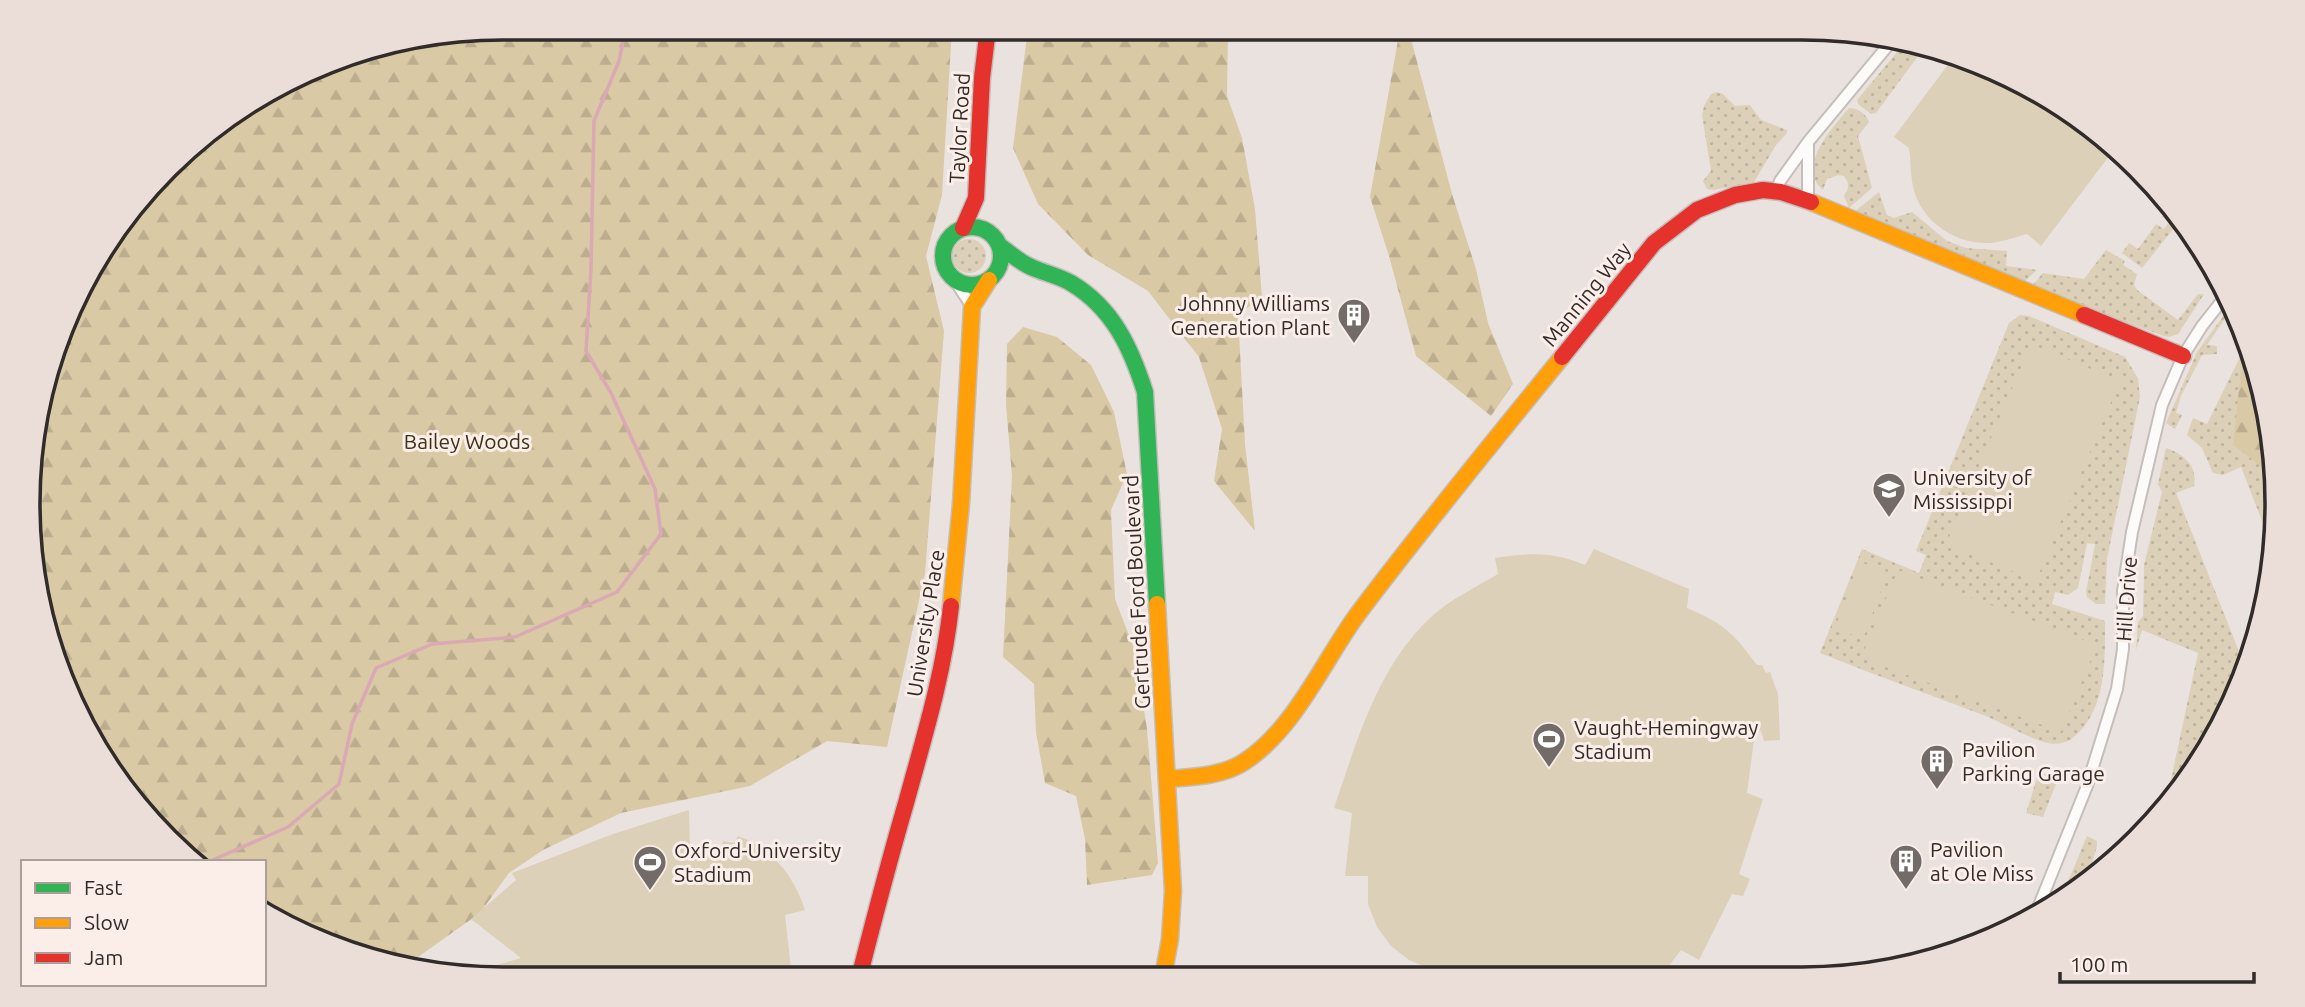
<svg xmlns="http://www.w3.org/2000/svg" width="2305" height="1007" font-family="Ubuntu,sans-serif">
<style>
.green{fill:url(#green-dots)}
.forest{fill:url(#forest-firs)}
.pitch{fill:#dcd0b8}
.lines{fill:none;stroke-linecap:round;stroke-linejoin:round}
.stream{stroke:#daa9b3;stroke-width:3.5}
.street-casing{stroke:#c4bebb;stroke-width:14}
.fast-casing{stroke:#c4bebb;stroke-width:19}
.slow-casing{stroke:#c4bebb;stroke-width:19}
.jam-casing{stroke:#c4bebb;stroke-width:19}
.street{stroke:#fcfbfa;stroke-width:10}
.fast{stroke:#30b455;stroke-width:16}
.slow{stroke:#ff9f0a;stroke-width:16}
.jam{stroke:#e5322d;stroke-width:16}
.labels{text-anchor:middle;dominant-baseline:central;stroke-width:6;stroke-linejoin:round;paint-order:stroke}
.street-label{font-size:21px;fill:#312b29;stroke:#fbede7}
.poi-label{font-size:21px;fill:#312b29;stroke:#fbede7;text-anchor:start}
.park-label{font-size:21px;fill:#3c3216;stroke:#fbede7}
.rim{fill:none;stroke:#312b29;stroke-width:3.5}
</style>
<defs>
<pattern id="green-dots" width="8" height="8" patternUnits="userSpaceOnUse" patternTransform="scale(1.75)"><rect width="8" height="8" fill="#dcd0b8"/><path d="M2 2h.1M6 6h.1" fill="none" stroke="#bdb39e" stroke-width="1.8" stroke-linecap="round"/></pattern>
<pattern id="forest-firs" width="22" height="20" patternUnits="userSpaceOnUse" patternTransform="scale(1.75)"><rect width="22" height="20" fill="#d9c9a5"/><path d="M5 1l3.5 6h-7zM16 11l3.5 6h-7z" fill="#bbad8e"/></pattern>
</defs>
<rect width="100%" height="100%" fill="#eae2de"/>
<path class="green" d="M1903 45 1924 48 1876 113 1871 114 1858 104 1857 100Z
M1716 92 1723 94 1735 106 1750 105 1761 120 1787 130V133L1776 145 1754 182 1713 190 1707 189 1703 181 1711 171 1702 115 1704 106 1711 94Z
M1849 108C1858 108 1866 114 1869 122L1858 136 1872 188 1849 208 1844 196C1849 189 1850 183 1844 176L1838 175 1827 179 1823 190C1795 167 1834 126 1849 108Z
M1879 192 1887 215 1894 218 1912 212 1947 241 1966 248 2007 251 2006 266 2037 270 2021 285 1853 213Z
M2171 205 2182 218 2142 268 2122 253 2129 243 2138 249 2156 224 2164 229 2169 222 2162 217Z
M952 256a17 17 0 1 1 34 0a17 17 0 1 1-34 0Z
M2106 250 2125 261 2123 265 2137 274 2134 285 2137 290 2178 320 2198 294H2204L2178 334 2169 337 2164 336 2030 288 2043 273 2084 279Z
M2232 304 2233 307 2207 345 2217 346V354L2202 355 2181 396 2176 413 2182 415 2175 429 2166 423 2197 352Z
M2020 315 2029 316 2125 357 2138 378 2140 397 2107 559 2105 604H2096L2087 597 2086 592 2095 544 2087 543 2078 588 2068 595 2055 592 2052 604 2105 621C2105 660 2107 714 2070 740 2063 744 2052 745 2044 742 2024 736 2005 724 1986 716 1931 695 1875 675 1820 653L1862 549 1919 573 1926 555 1916 551 2009 323Z
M2247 343 2261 381 2276 473 2273 549 2241 467 2223 475 2213 473 2202 448 2187 435 2193 418 2207 424Z
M2166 448C2183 454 2198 465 2194 486L2176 493 2246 669 2197 768 2166 803 2198 653 2142 630 2136 650 2138 622 2143 616 2144 565 2162 492 2158 484Z
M2043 773 2058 779 2043 817 2026 813 2038 775Z
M2087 836 2097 841V846L2087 880 2062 896Z"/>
<path class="forest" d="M504 28H952L942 195 926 256 944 331 925 573 887 747 827 741 750 786 621 813 543 850 509 873 480 913 418 957 403 962 350 954 264 908V862H194L146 817 92 742 37 596 28 503 37 411 92 266 190 146 266 92 350 53Z
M1028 28H1232L1228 34 1227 96 1242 138 1255 209 1262 297 1238 315 1245 444 1255 531 1214 481 1222 429 1199 357 1148 291 1088 255 1038 204 1013 148Z
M1411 39 1452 194 1476 269 1488 323 1513 384 1491 416 1416 356 1389 256 1370 197 1398 40Z
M1023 327 1057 337 1091 365 1114 412 1127 474 1111 510 1115 599 1135 651 1147 729 1158 863 1152 875 1087 885 1085 839 1076 796 1045 783 1036 732 1034 684 1003 657 1012 476 1006 405 1007 344Z
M2252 356 2261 381 2276 478 2233 445 2241 370Z"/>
<path class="pitch" d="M1956 54 2040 92 2116 147 2041 246 2027 234C2015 237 2003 242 1990 243 1954 245 1917 219 1912 181 1910 170 1911 159 1909 148L1894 137Z
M2031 344 2120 381 2036 581 1946 544Z
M1594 549 1689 589 1687 608C1725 624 1733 633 1757 665H1762L1766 673 1770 672 1778 694 1780 740 1764 741 1761 731 1755 732 1747 793 1763 799 1739 874 1750 879 1743 896 1732 894 1699 960 1681 950 1662 975 1448 976 1409 960 1391 946 1377 927 1368 904V876H1345L1352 813 1334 808C1357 741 1377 668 1430 618 1449 600 1476 587 1498 574L1495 558C1531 553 1551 551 1585 565Z
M1860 562 1888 572 1863 639 1835 628Z
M1898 570 2097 645 2061 732 1861 658Z
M689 810 690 849 721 851 723 841 734 843 738 836C772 848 794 876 805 910L785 915 792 978 504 979 470 973 521 958 471 919 516 880 512 873 613 834Z"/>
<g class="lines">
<path class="stream" d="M208 862 288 827 339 784 352 724 376 668 432 644 515 637 617 592 661 534 655 489 611 393 586 351 591 269 594 121 619 61 626 28"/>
<defs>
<path id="street" d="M1808 145V201
M1776 191 1780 181 1808 142 1890 43
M954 279 972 307
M2036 913 2087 786 2117 689 2123 649V591L2132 532 2162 405 2183 356 2202 326 2228 293"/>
<path id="fast" d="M943 256a29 29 0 1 1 58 0a29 29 0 1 1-58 0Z
M1000 246C1010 253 1019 262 1031 267 1044 273 1059 276 1071 283 1113 308 1131 348 1145 392L1157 604"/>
<path id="slow" d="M1811 202 2084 315
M1157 604 1173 891 1170 939 1163 977
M951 606 961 504 972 307 989 280
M1167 779C1192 777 1223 776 1244 762 1294 730 1323 662 1357 615 1423 527 1493 442 1562 357"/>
<path id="jam" d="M963 228 976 198 982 78 988 28
M2084 315 2183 356
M1562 357 1654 243 1697 210 1735 195 1763 190 1781 192 1811 202
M859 978C874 919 889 861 906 803 924 737 944 673 951 606"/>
</defs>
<use href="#street" class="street-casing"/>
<use href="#fast" class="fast-casing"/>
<use href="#slow" class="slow-casing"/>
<use href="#jam" class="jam-casing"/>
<use href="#street" class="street"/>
<use href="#fast" class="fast"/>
<use href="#slow" class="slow"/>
<use href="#jam" class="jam"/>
</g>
<defs>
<symbol id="building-pin" viewBox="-11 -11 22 30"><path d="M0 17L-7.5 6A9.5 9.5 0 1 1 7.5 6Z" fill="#726b68" stroke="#fbede7"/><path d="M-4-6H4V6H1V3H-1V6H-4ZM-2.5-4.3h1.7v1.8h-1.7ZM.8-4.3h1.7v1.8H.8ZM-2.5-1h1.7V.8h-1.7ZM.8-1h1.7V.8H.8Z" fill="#fff"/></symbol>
<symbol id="university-pin" viewBox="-11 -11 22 30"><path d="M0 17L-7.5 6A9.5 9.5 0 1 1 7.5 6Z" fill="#726b68" stroke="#fbede7"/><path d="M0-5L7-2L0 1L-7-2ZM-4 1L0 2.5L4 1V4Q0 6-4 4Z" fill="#fff"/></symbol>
<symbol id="stadium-pin" viewBox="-11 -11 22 30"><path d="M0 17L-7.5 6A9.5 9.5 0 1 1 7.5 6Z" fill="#726b68" stroke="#fbede7"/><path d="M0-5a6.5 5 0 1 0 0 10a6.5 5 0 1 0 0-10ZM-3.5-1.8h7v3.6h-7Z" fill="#fff"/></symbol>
</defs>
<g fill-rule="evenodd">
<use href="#building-pin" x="1335" y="296" width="38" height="52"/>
<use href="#university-pin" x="1870" y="470" width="38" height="52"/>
<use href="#stadium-pin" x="1530" y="720" width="38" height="52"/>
<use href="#building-pin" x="1918" y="742" width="38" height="52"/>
<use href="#building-pin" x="1887" y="842" width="38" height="52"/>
<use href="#stadium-pin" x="631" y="843" width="38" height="52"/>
</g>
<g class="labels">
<g class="street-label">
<text transform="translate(959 128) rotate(-87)">Taylor Road</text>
<text transform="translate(1586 294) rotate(-51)">Manning Way</text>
<text transform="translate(1136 592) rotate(-93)">Gertrude Ford Boulevard</text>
<text transform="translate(2126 599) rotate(-86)">Hill Drive</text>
<text transform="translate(925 623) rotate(-81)">University Place</text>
</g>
<g class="poi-label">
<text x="1330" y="303" text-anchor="end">Johnny Williams<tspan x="1330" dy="24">Generation Plant</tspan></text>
<text x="1913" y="477">University of<tspan x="1913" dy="24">Mississippi</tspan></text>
<text x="1574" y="727">Vaught-Hemingway<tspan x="1574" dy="24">Stadium</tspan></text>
<text x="1962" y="749">Pavilion<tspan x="1962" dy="24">Parking Garage</tspan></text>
<text x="1930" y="849">Pavilion<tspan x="1930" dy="24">at Ole Miss</tspan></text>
<text x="674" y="850">Oxford-University<tspan x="674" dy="24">Stadium</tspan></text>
</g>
<g class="park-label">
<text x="467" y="441">Bailey Woods</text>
</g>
</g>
<path d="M0 0H2305V1007H0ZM503 40H1802A463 463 0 0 1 2265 503V504A463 463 0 0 1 1802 967H503A463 463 0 0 1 40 504V503A463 463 0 0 1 503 40Z" fill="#ebddd8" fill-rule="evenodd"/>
<path class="rim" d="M503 40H1802A463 463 0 0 1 2265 503V504A463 463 0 0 1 1802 967H503A463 463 0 0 1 40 504V503A463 463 0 0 1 503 40Z"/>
<rect x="21" y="860" width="245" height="126" fill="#fbede7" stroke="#aa9f9b" stroke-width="2"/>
<rect x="35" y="883" width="35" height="10" fill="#30b455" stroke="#aa9f9b" stroke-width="2"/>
<text x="84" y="895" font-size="21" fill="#312b29">Fast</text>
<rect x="35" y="918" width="35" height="10" fill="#ff9f0a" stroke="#aa9f9b" stroke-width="2"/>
<text x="84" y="930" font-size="21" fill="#312b29">Slow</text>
<rect x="35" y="953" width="35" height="10" fill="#e5322d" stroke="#aa9f9b" stroke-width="2"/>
<text x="84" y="965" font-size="21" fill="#312b29">Jam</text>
<path d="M2060 972v10h194v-10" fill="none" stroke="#312b29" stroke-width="3.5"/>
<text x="2070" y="972" font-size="21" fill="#312b29" stroke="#fbede7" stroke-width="5" paint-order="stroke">100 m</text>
</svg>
